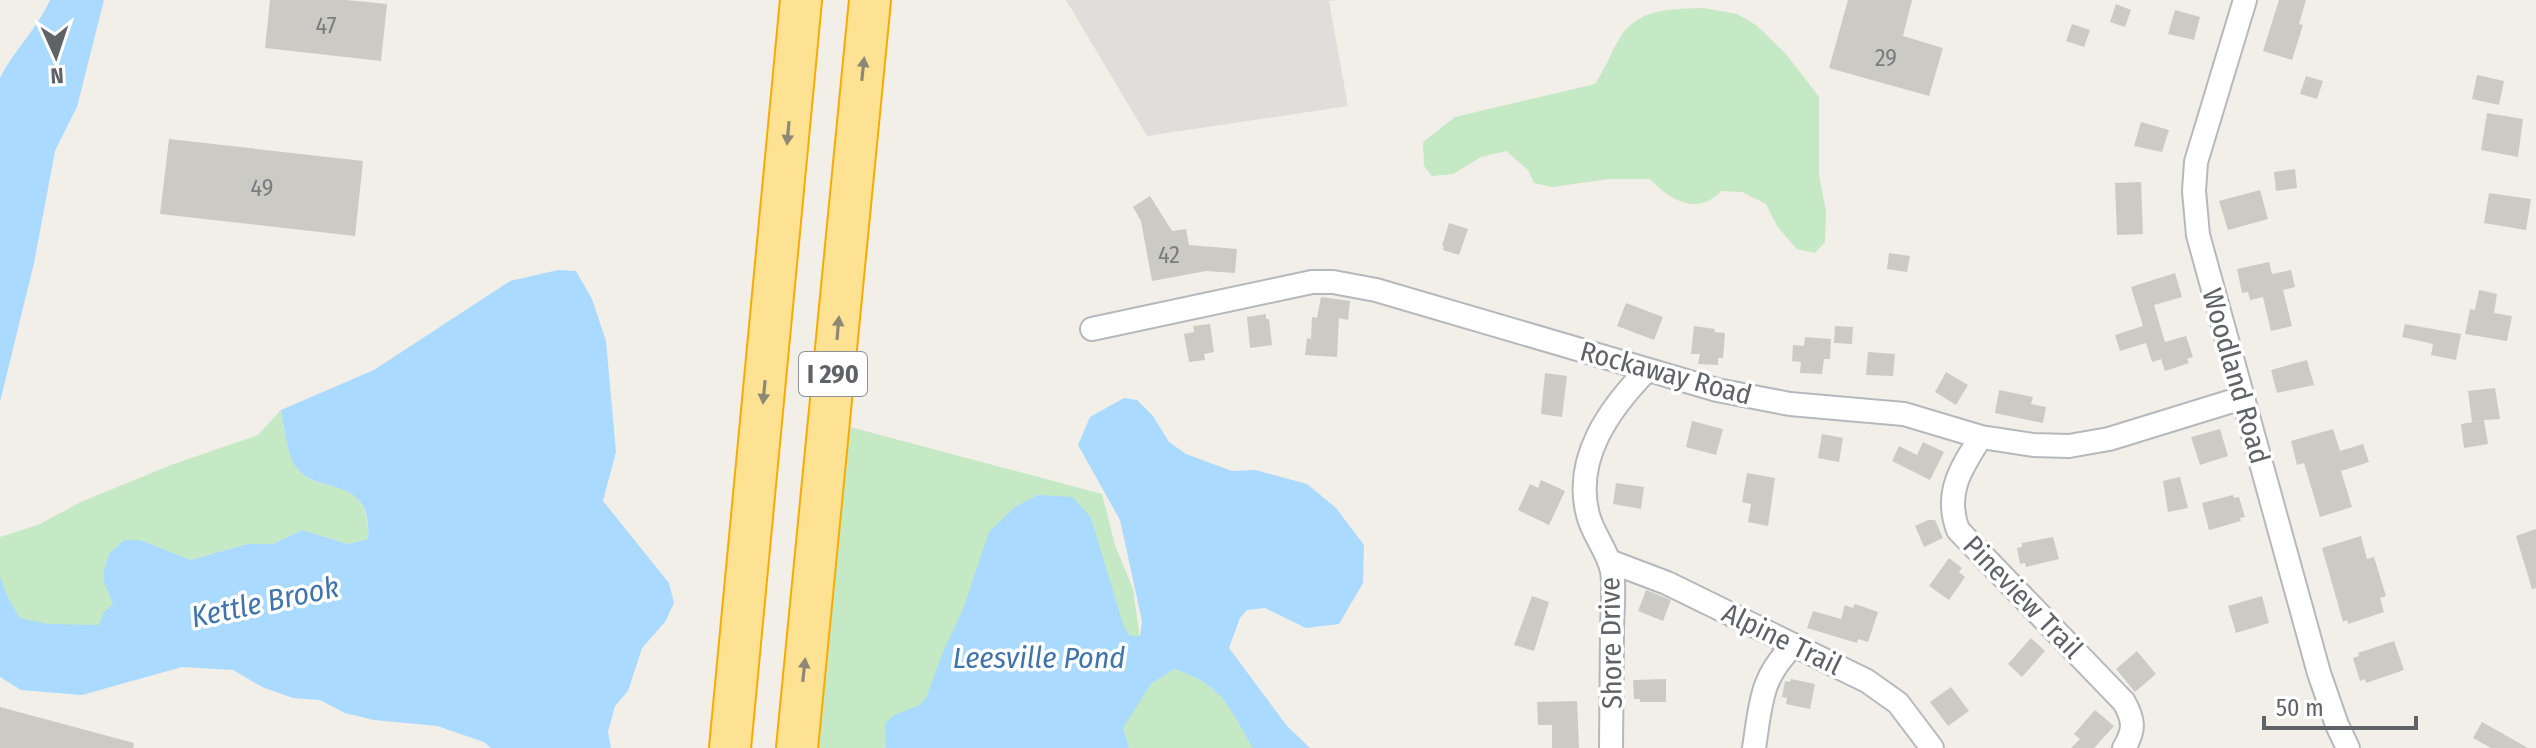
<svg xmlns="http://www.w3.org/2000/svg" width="2536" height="748" font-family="'Fira Sans Condensed',sans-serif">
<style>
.industrial{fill:#e0deda}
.green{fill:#c5e8c5}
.water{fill:#aadaff}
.building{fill:#cccac5}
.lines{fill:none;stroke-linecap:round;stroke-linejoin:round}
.minor-casing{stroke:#b5b8bc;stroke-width:26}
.motorway-casing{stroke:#f9ab00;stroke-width:44}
.minor{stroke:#fff;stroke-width:22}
.motorway{stroke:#fde293;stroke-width:40}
.oneway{fill:#8e8975}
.labels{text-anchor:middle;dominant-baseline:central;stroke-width:7;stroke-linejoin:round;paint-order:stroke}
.number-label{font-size:24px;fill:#7a7d7f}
.shield{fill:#fff;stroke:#8f9295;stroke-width:2}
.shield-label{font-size:26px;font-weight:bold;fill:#5f6368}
.street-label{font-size:28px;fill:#5f6368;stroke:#fff}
.water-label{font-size:30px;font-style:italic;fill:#4174aa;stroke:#fff}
</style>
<rect width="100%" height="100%" fill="#f1efe8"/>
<path class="industrial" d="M1066 0H1338L1329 1 1348 106 1147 136Z"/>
<path class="green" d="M1704 8 1737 14 1756 25 1786 54 1819 97V175L1826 211 1825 242 1815 253 1797 249 1777 226 1766 204 1742 192 1721 191C1698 216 1670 201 1650 179H1609L1552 187 1534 183 1528 170 1506 151 1481 157 1453 174 1432 176 1424 166 1423 142 1455 117 1595 84C1605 69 1611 53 1619 39 1637 8 1672 9 1704 8Z
M281 410C284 424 287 455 295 466 316 498 371 470 368 539L348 544 302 530 273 544H247L191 560 140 540 104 582 113 604 100 633 0 621V537L38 525 81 502 171 465 258 435Z
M839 424 1102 494 1115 545 1133 589 1142 653 970 748H811Z
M1174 669C1224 686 1228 705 1253 748H1129L1122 728 1151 684Z"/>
<path class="water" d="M50 0H104L77 107 55 151 34 263 0 402V78C14 50 37 29 50 0Z
M558 270 576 271 592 299 606 341 616 452 603 501 669 583 674 603 665 622 642 648 628 691 615 706 608 732 611 748H491L484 742 437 726 374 720 345 713 320 700 293 698 262 687 233 670 182 667 82 695 21 690 0 677V577L9 600 20 618 48 624 99 625 104 612 113 604 104 582V570L109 554 124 540H140L191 560 247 544H273L302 530 348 544 368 539C373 472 316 497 295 466 287 455 284 424 281 410L374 370 510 281Z
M1124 398 1137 400 1153 416 1169 442 1186 454 1232 471 1255 470 1307 484 1336 508 1364 545 1363 583 1339 624 1306 628 1265 608 1247 610 1240 618 1229 648 1287 726 1310 748H1253C1228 706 1224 686 1174 669L1151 684 1123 728 1129 748H886L885 724 894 715 920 705 926 698 943 652 963 609 989 532 1015 507 1038 495 1073 497 1091 518 1124 627 1130 636H1140L1142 621 1120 520 1078 445 1090 417Z"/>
<path class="building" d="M270 0H346L387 4 381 61 265 48Z
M1848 0H1912L1903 36 1943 48 1929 96 1829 68Z
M2279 0H2306L2299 24 2303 25 2292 60 2263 51Z
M2116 4 2131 10 2125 27 2110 22Z
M2175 10 2200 17 2194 40 2168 34Z
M2072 24 2090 30 2084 47 2066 41Z
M2477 75 2504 81 2499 105 2472 99Z
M2306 76 2323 81 2317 99 2300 94Z
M2487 113 2523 119 2518 157 2481 150Z
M2141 122 2169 130 2162 152 2134 146Z
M169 139 363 161 355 236 160 214Z
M2295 169 2297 188 2276 191 2274 172Z
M2141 182 2143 234 2117 235 2115 183Z
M2260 190 2268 219 2228 230 2219 201Z
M2489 193 2531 199 2526 230 2484 223Z
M1150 196 1172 231 1186 229 1189 245 1237 249 1235 273 1206 271 1152 281 1141 221 1133 207Z
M1449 223 1468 229 1459 255 1443 250 1444 246H1442Z
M1889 253 1910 256 1907 272 1887 269Z
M2269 262 2272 274 2291 270 2295 287 2283 290 2292 326 2271 331 2263 297 2250 300 2248 292 2242 293 2237 269Z
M2175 273 2182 297 2154 305 2165 342 2186 336 2193 357 2187 359 2189 363 2165 371 2161 359 2152 362 2146 343 2120 351 2115 335 2143 326 2131 287Z
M2479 290 2497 294 2494 313 2512 316 2507 341 2465 334 2470 309 2475 310Z
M1321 297 1350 301 1348 320 1339 318 1337 357 1305 355 1307 338 1311 339 1312 317 1317 318Z
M1626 303 1663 317 1654 340 1617 326Z
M1266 314V319H1269L1272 345 1250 348 1247 317Z
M1210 324 1214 352 1204 354 1205 360 1189 362 1184 334 1194 332 1193 326Z
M2405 324 2461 334 2456 360 2431 355 2433 344 2402 337Z
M1694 326 1715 329 1714 332 1725 333 1723 358H1718V365L1698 364 1700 354H1691Z
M1835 326 1853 327 1852 344 1834 343Z
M1805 337 1831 339 1830 359H1824L1822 374 1800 373 1801 362 1792 361 1793 345 1804 346Z
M1868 352 1895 354 1893 376 1866 375Z
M2307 360 2314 385 2277 393 2271 370Z
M1946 372 1968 385 1956 405 1935 392Z
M1545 373 1567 376 1562 417 1541 414Z
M2495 388 2500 419 2484 420 2488 444 2464 448 2461 424 2479 421 2472 422 2468 391Z
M1999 390 2033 397 2031 404 2046 407 2043 423 1995 413Z
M1692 421 1723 429 1716 455 1686 447Z
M2220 429 2228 456 2200 465 2191 437Z
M2333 429 2340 451 2363 444 2369 462 2341 471 2352 507 2320 517 2304 463 2297 465 2291 441Z
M1822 434 1843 438 1839 462 1818 458Z
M1923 442 1944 452 1930 480 1892 461 1899 446 1917 455Z
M1747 473 1775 478 1768 526 1748 522 1751 504 1742 502Z
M2180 477 2188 508 2168 512 2163 481Z
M1541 480 1565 491 1549 525 1518 510 1530 484 1538 488Z
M1616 483 1644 487 1641 509 1613 504Z
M2233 495 2234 498 2239 497 2245 517 2240 518 2241 521 2209 530 2202 503Z
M1928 520H1935L1943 538 1924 547 1915 526Z
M2536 529V588L2532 589 2516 536Z
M2361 536 2367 559 2374 557 2386 596 2380 598 2384 612 2348 624 2347 620 2343 622 2322 548Z
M2053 537 2059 559 2026 567 2025 563 2020 564 2017 548 2022 547V543Z
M1949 558 1962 568 1959 572 1965 577 1949 600 1929 586Z
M1646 590 1671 600 1663 621 1638 611Z
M1532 596 1549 602 1534 651 1514 645Z
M2262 596 2269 623 2236 633 2228 606Z
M1855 604 1878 612 1868 642 1858 639 1857 643 1807 628 1813 611 1841 619 1845 605 1853 608Z
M2031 638 2045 651 2022 677 2008 664Z
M2394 641 2404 670 2366 683 2365 679 2360 681 2353 658 2359 656 2358 653Z
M2137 651 2156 674 2135 692 2116 669Z
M1666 679V702H1640V699H1634L1633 680Z
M1791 679 1815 684 1810 709 1786 704 1787 698 1782 697 1785 681 1790 682Z
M1951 687 1969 711 1948 726 1930 702Z
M1577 701 1579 748H1552V725H1538L1537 702Z
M0 707 134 743 133 748H0Z
M2095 710 2114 726 2094 748H2071L2080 739 2074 734Z
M2482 722 2528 748H2491L2473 738Z"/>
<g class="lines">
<defs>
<path id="minor" d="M2245 0 2196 162 2194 191 2198 235 2319 673 2337 725 2348 748
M1092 329 1312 282H1333L1376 290 1717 390 1790 404 1904 414 1981 437 2033 445 2069 446 2109 439 2242 398
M1981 437C1961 468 1944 493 1958 530L2124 702C2134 720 2135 730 2124 748
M1609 561 1667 583 1867 681 1898 703 1932 748
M1611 748C1611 709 1612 671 1612 632 1612 612 1615 591 1612 571 1608 551 1593 535 1588 515 1573 458 1610 408 1647 370
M1754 748C1761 704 1760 677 1794 645"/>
<path id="motorway" d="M730 748 801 0
M797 748 870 0"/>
</defs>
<use href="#minor" class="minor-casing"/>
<use href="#motorway" class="motorway-casing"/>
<use href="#minor" class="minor"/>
<use href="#motorway" class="motorway"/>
</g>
<defs><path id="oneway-solid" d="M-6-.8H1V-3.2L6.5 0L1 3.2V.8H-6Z" transform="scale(2)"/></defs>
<g class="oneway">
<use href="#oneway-solid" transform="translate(863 69) rotate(-84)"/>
<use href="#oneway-solid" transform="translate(788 133) rotate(95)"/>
<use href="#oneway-solid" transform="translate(838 328) rotate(-85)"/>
<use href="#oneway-solid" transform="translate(764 392) rotate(95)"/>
<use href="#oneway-solid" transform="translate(804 670) rotate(-84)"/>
</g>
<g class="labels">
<g class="number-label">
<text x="326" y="26">47</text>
<text x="1886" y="58">29</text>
<text x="262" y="188">49</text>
<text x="1169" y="255">42</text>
</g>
<rect class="shield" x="799" y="352" width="68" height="44" rx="6"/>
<g class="shield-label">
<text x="833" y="374">I 290</text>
</g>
<g class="street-label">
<text transform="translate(1666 373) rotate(15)">Rockaway Road</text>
<text transform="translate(2236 376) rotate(74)">Woodland Road</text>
<text transform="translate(2023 597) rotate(46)">Pineview Trail</text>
<text transform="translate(1782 639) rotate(26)">Alpine Trail</text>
<text transform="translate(1611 643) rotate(-91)">Shore Drive</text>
</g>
<g class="water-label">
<text transform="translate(265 602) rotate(-12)">Kettle Brook</text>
<text x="1039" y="658">Leesville Pond</text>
</g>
</g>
<g transform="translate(56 56) rotate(177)" stroke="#ffffff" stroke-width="6" paint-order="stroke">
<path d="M0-6L14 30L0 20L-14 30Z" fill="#5f6368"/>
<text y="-12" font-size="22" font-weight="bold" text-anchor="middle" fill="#5f6368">N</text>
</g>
<path d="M2264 716v12h152v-12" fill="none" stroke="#5f6368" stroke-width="4"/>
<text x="2276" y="716" font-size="24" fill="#5f6368" stroke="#ffffff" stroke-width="6" paint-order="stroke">50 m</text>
</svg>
